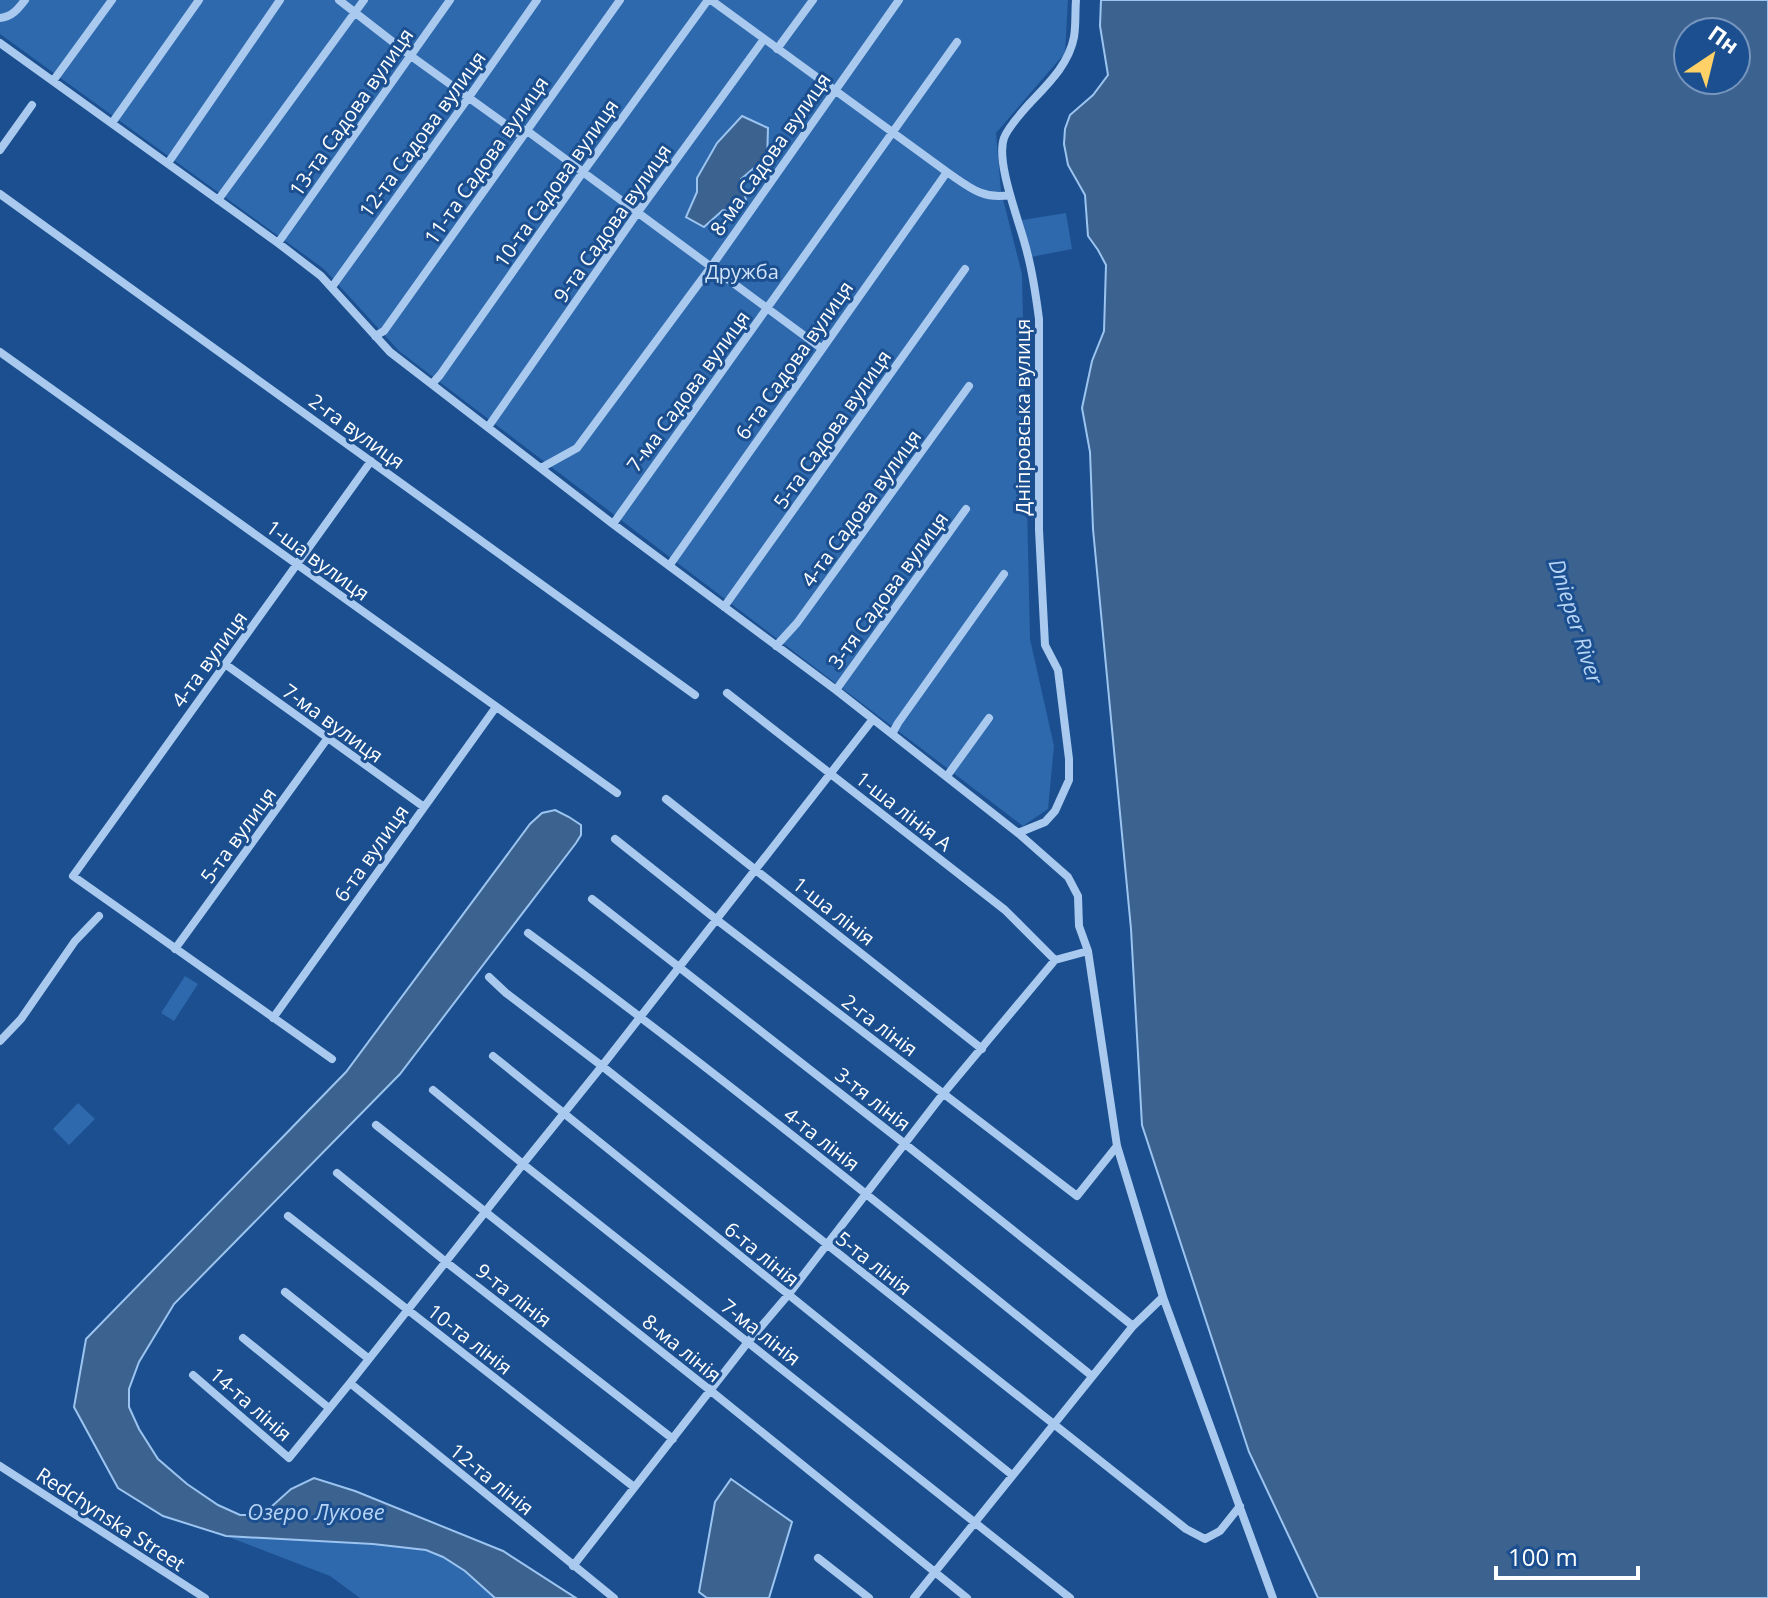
<svg xmlns="http://www.w3.org/2000/svg" width="1768" height="1598" font-family="'Open Sans',sans-serif">
<style>
.green{fill:#2e69ad}
.water{fill:#3c6290;stroke:#9cc4f0;stroke-width:2;fill-rule:evenodd}
.lines{fill:none;stroke-linecap:round;stroke-linejoin:round}
.minor{stroke:#a9c9ee;stroke-width:8}
.labels{text-anchor:middle;dominant-baseline:central;stroke-width:6;stroke-linejoin:round;paint-order:stroke}
.street-label{font-size:20px;fill:#fff;stroke:#1b4f8f}
.park-label{font-size:20px;fill:#cfe3fa;stroke:#1b4f8f}
.water-label{font-size:22px;font-style:italic;fill:#b5d3f5;stroke:#1b4f8f}
</style>
<rect width="100%" height="100%" fill="#1b4f8f"/>
<path class="green" d="M0 0H1068L1065 53 996 133 1001 191 1022 274 1030 639 1054 746 1048 809 1023 826 399 351 324 269 0 34Z
M1066 213 1072 249 1031 257 1022 220Z
M185 976 198 984 174 1021 161 1013Z
M78 1103 95 1119 69 1145 53 1129Z
M226 1536 373 1544 426 1550 443 1557 466 1571 495 1598H360L330 1576Z"/>
<path class="water" d="M1101 0H1768V1598H1318L1249 1452 1142 1125 1131 929 1093 529 1090 452 1082 408 1092 361 1104 331 1106 265 1098 250 1088 236 1085 195 1068 165 1064 144 1065 129 1070 115 1093 95 1108 75 1100 26ZM1688 32H1736V80H1688Z
M742 116 768 128 767 162 755 167 741 179 746 200 739 213 723 210 704 227 686 217 697 192V178L717 143Z
M555 810 569 817 581 825V835L576 843 400 1074 174 1304 139 1362 129 1389V1407L139 1429 158 1459 187 1484 218 1505 240 1515H259L270 1508 291 1489 314 1478 355 1491 503 1551 576 1598H495L465 1571 443 1557 426 1550 373 1544 226 1536 163 1516 118 1488 74 1407 86 1339 346 1072 530 824 542 813Z
M731 1479 792 1522 769 1598H707L699 1592 715 1502Z"/>
<g class="lines">
<path class="minor" d="M339 0 411 56 522 136 526 130 821 348
M711 0 947 172C969 187 983 200 1010 195
M0 18C12 17 18 9 25 0
M0 43 278 243 321 276 390 352 613 524 836 690 1018 833 1068 877 1078 896 1079 926 1088 951 1117 1146 1163 1297 1273 1598
M777 49 813 0
M53 81 112 0
M112 123 199 0
M0 150 32 105
M168 163 280 0
M0 194 695 695
M218 200 364 0
M278 243 450 0
M332 287 469 97 537 0
M375 336 384 331 620 0
M0 352 617 793
M432 384 440 375 583 172 708 0
M488 427 638 212 764 39
M541 468 577 448 711 267 899 0
M613 524 957 42
M669 566 947 172
M724 607 965 269
M776 646 797 623 969 386
M225 664 424 807
M836 690 966 509
M727 693 1005 910 1055 960
M892 734 898 723 1004 574
M947 776 989 718
M666 799 982 1049
M1018 833 1045 822 1055 811 1069 780V759L1058 670 1045 645 1039 530V319C1036 296 1033 274 1027 252 1021 225 995 163 1004 138 1008 127 1023 111 1030 103 1048 84 1069 64 1074 37 1076 25 1075 12 1076 0
M615 839 717 920 1077 1196 1117 1146
M592 899 905 1144 1133 1326
M528 933C721 1075 906 1226 1092 1376
M175 949 327 739
M489 977 506 993 602 1066 1186 1529 1205 1539 1220 1531 1240 1506
M273 1018 496 707
M0 1041 21 1019 75 941 99 916
M493 1056 1012 1475
M332 1059 73 876 371 461
M433 1090 523 1164 1070 1598
M376 1125 711 1391 967 1598
M337 1173 446 1262 673 1439
M288 1216 634 1487
M285 1292 369 1359
M243 1338 329 1408
M193 1375 289 1458 350 1383 523 1164 602 1066 873 719
M350 1383 614 1598
M0 1466 205 1598
M818 1558 869 1598
M573 1566 748 1342 788 1295 943 1094 1055 960 1088 951
M914 1598 1133 1326 1163 1297"/>
</g>
<g class="labels">
<g class="street-label">
<text transform="translate(351 112) rotate(-55)">13-та Садова вулиця</text>
<text transform="translate(422 134) rotate(-54)">12-та Садова вулиця</text>
<text transform="translate(770 154) rotate(-55)">8-ма Садова вулиця</text>
<text transform="translate(486 160) rotate(-55)">11-та Садова вулиця</text>
<text transform="translate(556 183) rotate(-55)">10-та Садова вулиця</text>
<text transform="translate(612 223) rotate(-55)">9-та Садова вулиця</text>
<text transform="translate(794 360) rotate(-55)">6-та Садова вулиця</text>
<text transform="translate(688 391) rotate(-54)">7-ма Садова вулиця</text>
<text transform="translate(1022 417) rotate(-90)">Дніпровська вулиця</text>
<text transform="translate(832 429) rotate(-55)">5-та Садова вулиця</text>
<text transform="translate(357 431) rotate(36)">2-га вулиця</text>
<text transform="translate(861 508) rotate(-54)">4-та Садова вулиця</text>
<text transform="translate(318 560) rotate(36)">1-ша вулиця</text>
<text transform="translate(888 590) rotate(-54)">3-тя Садова вулиця</text>
<text transform="translate(209 659) rotate(-54)">4-та вулиця</text>
<text transform="translate(333 723) rotate(36)">7-ма вулиця</text>
<text transform="translate(904 811) rotate(38)">1-ша лінія А</text>
<text transform="translate(238 835) rotate(-54)">5-та вулиця</text>
<text transform="translate(371 853) rotate(-55)">6-та вулиця</text>
<text transform="translate(834 911) rotate(38)">1-ша лінія</text>
<text transform="translate(880 1025) rotate(37)">2-га лінія</text>
<text transform="translate(873 1099) rotate(38)">3-тя лінія</text>
<text transform="translate(822 1139) rotate(38)">4-та лінія</text>
<text transform="translate(762 1254) rotate(39)">6-та лінія</text>
<text transform="translate(874 1263) rotate(38)">5-та лінія</text>
<text transform="translate(514 1295) rotate(38)">9-та лінія</text>
<text transform="translate(761 1332) rotate(38)">7-ма лінія</text>
<text transform="translate(470 1339) rotate(38)">10-та лінія</text>
<text transform="translate(682 1348) rotate(39)">8-ма лінія</text>
<text transform="translate(251 1404) rotate(41)">14-та лінія</text>
<text transform="translate(492 1479) rotate(39)">12-та лінія</text>
<text transform="translate(111 1519) rotate(33)">Redchynska Street</text>
</g>
<g class="park-label">
<text x="742" y="271">Дружба</text>
</g>
<g class="water-label">
<text transform="translate(1577 621) rotate(72)">Dnieper River</text>
<text x="316" y="1511">Озеро Лукове</text>
</g>
</g>
<g transform="translate(1712 56) rotate(35)"><circle r="38" fill="#1b4f8f" stroke="#7695bc" stroke-width="2"/>
<path d="M0-6L14 30L0 20L-14 30Z" fill="#ffd166"/>
<text y="-12" font-size="22" font-weight="bold" text-anchor="middle" fill="#ffffff">Пн</text>
</g>
<path d="M1496 1566v12h142v-12" fill="none" stroke="#ffffff" stroke-width="4"/>
<text x="1508" y="1566" font-size="24" fill="#ffffff" stroke="#1b4f8f" stroke-width="6" paint-order="stroke">100 m</text>
</svg>
